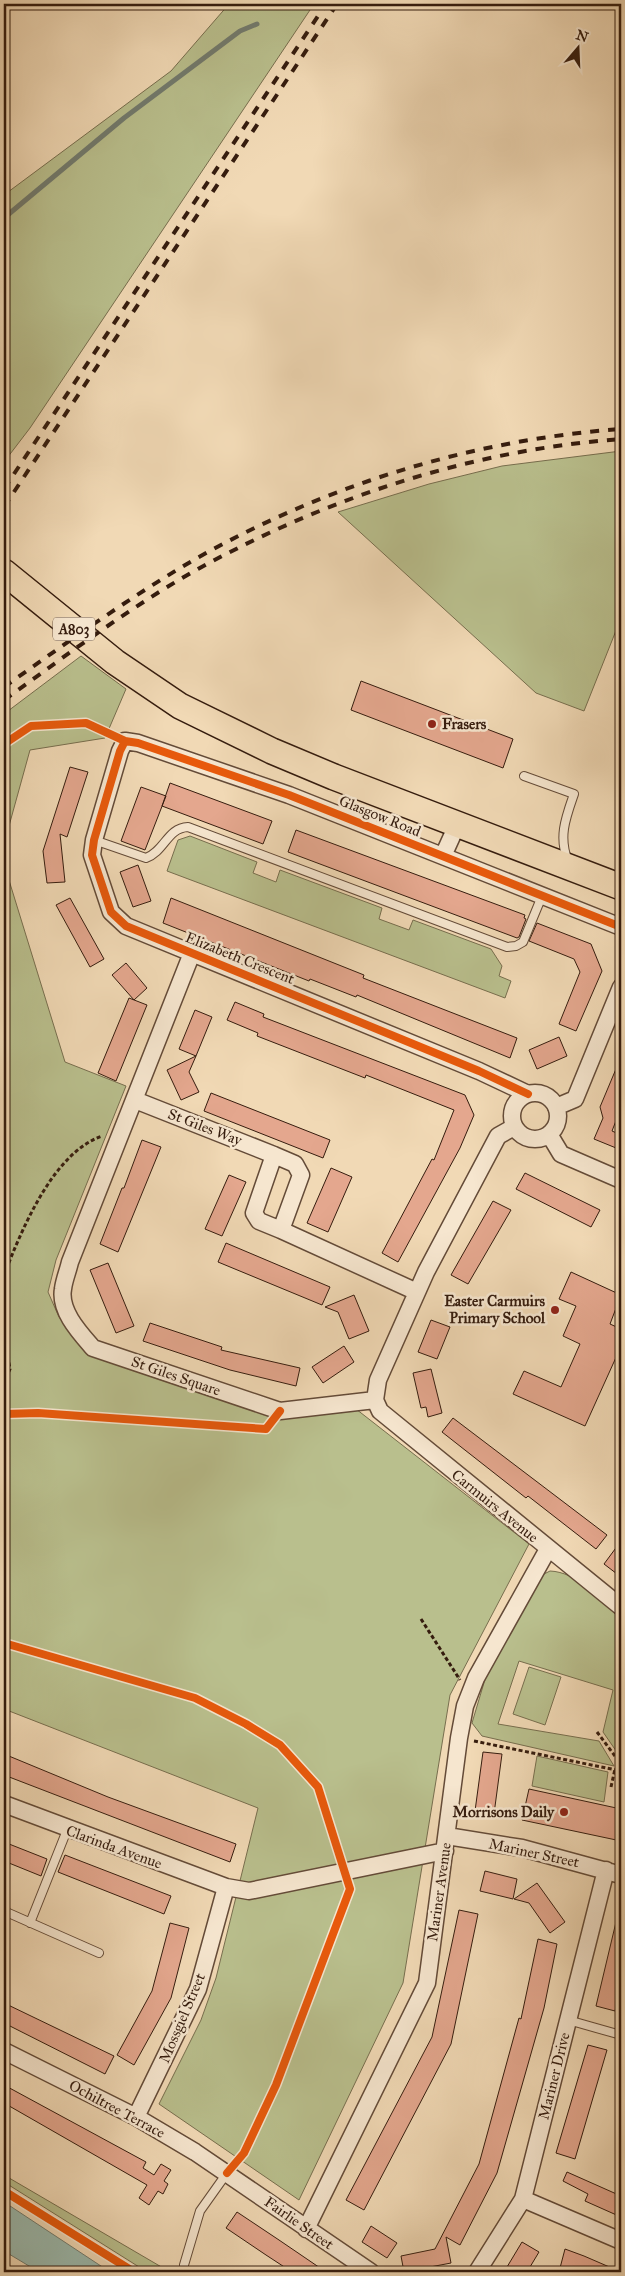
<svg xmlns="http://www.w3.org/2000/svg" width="625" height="2276" font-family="'IM FELL Great Primer',serif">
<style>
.green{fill:#b9bf8d;stroke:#776e4e}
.water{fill:#9bbaae;stroke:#727b6e}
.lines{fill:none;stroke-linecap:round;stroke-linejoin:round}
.stream{stroke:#727b6e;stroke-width:5}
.building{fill:#e4a78e;stroke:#351c0e}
.lane-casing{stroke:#644b38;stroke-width:10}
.street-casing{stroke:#644b38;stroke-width:19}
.primary-casing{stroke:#351c0e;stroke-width:28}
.path{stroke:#351c0e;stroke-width:3;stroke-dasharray:4 2.5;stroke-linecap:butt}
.lane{stroke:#f6e6cf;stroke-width:8}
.street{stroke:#f6e6cf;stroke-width:16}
.primary{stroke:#f1d9b5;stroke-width:25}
.rail{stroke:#351c0e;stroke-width:4;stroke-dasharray:9 9;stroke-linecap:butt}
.cycleway-casing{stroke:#f6e6cf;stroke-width:11}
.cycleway{stroke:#e8590c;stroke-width:8}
.poi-dot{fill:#8f2418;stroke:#f6e6cf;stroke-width:2}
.labels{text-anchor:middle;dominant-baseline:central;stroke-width:5;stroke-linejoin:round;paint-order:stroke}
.shield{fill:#f6e6cf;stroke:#6f5948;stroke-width:1}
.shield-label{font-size:14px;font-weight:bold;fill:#351c0e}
.poi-label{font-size:15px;font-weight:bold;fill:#351c0e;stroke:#f6e6cf;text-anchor:end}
.street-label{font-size:15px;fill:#351c0e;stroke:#f6e6cf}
</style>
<rect width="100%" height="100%" fill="#f1d9b5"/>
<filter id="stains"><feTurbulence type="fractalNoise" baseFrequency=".004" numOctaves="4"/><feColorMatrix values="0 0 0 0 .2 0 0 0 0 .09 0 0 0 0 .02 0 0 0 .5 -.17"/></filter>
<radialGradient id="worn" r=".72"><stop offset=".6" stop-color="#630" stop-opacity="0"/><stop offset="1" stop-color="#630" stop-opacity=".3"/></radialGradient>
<path class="green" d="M229 4H314L30 428 4 462V195L171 71Z
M621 451V618L584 711 536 693 338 512 429 484 502 466Z
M81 656 126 689 105 738 30 750 4 844V714Z
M190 836 257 862 253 873 276 882 280 870 382 908 379 919 409 930 413 920 491 949 502 966 499 976 511 981 505 998 167 871 178 840Z
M4 864 65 1062 126 1086 56 1260 48 1292 59 1317 83 1350 281 1418 356 1409 529 1544 450 1695 403 1983 299 2200 159 2104 201 2020 216 1978 258 1808 4 1709Z
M550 1571C577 1572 601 1599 621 1615V1758L603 1732 613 1690 519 1661 498 1724 599 1741 614 1766 482 1736 472 1723 486 1676 542 1575Z
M529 1667 561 1677 545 1725 513 1714Z
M537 1756 608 1772 604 1802 532 1786Z
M4 2175 170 2272H147L4 2182Z"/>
<path class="water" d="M4 2202 110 2272H39L4 2251Z"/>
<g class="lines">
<path class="stream" d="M4 218 124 118 240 31 257 24"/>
</g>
<path class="building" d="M361 681 513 739 503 768 351 710Z
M70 767 88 772 67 837 60 834 65 882 47 883 43 851Z
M170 783 272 821 263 844 162 806Z
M141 787 166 796 145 850 121 841Z
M296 830 525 915 524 918 526 919 519 937 517 938 288 852Z
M138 865 151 901 133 907 120 872Z
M70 898 104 959 90 967 56 905Z
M171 898 364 975 363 978 517 1038 510 1058 357 995 356 997 310 979 309 981 163 923Z
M537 923 591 944 602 971 576 1031 559 1024 580 972 574 959 529 941Z
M126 963 147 988 134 1000 112 975Z
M129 998 147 1005 116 1081 98 1073Z
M235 1002 264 1014 263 1017 465 1095 474 1115 460 1148 398 1262 382 1253 432 1159 434 1160 454 1110 366 1075 365 1078 257 1036 258 1033 227 1020Z
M195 1010 212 1017 196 1056 179 1049Z
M559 1037 567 1056 537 1069 529 1050Z
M196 1056 189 1072 199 1092 181 1100 167 1070Z
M621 1057V1108L612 1131 621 1135V1150L594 1139 603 1118 600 1107Z
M211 1093 330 1140 323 1158 204 1111Z
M142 1140 161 1147 118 1252 100 1244 122 1188H124Z
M331 1168 352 1177 328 1232 307 1223Z
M525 1173 600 1210 591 1227 516 1189Z
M229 1175 246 1182 222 1236 205 1229Z
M493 1201 511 1210 468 1284 451 1275Z
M226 1243 330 1287 322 1305 218 1262Z
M108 1263 134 1326 116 1333 90 1270Z
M571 1272 621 1295 610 1324 621 1329V1355L618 1353 585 1426 513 1394 524 1371 561 1387 580 1344 563 1336 576 1306 559 1299Z
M354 1295 369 1331 349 1339 338 1312 325 1307Z
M431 1320 450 1327 437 1359 418 1352Z
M150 1323 222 1347 221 1350 300 1368 296 1386 230 1370 143 1341Z
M344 1346 354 1362 323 1383 312 1367Z
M431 1369 442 1413 428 1417 426 1407 421 1408 413 1373Z
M453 1418 607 1535 596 1549 528 1496 526 1498 442 1432Z
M621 1541V1577L604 1564Z
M483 1752 502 1754 494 1814 475 1811Z
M4 1754 108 1797 236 1844 230 1862 4 1775Z
M529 1789 621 1809V1841L522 1820Z
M4 1842 47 1859 41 1876 4 1861Z
M65 1855 171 1896 164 1914 58 1872Z
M485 1871 517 1879 513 1899 480 1891Z
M537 1883 565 1922 550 1933 529 1903 514 1899Z
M459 1910 478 1914 451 2044 364 2210 346 2200 432 2037Z
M616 1922H621V1986L615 2011 596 2006Z
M170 1923 189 1928 171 1998 134 2065 117 2055 152 1991Z
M538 1939 557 1944 544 2008 497 2173 460 2245 446 2237 451 2263 404 2272 401 2256 435 2249 479 2164 519 2018 521 2019Z
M4 2003 114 2056 105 2074 4 2023Z
M588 2045 607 2050 575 2159 556 2153Z
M4 2085 146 2162 143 2168 154 2175 161 2164 171 2170 164 2181 168 2184 163 2194 158 2191 149 2205 139 2198 147 2185 4 2103Z
M567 2172 621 2196V2217L585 2201 588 2194 563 2181Z
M237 2212 279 2240 326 2272H292L266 2255 226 2228Z
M371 2226 397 2243 387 2258 362 2242Z
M522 2242 539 2252 527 2272H504Z
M565 2249 584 2256 621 2272H571L560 2268Z"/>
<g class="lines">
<defs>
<path id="lane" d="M524 776 574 794C566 817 558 837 568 861
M94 840 146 858C165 851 167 828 188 827L507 947 516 946 523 942 542 896
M4 1911 99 1953
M30 1923 67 1830
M568 2020 621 2035
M184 2265 200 2211 227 2173"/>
<path id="street" d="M443 856 457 825
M192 953 70 1262C68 1271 64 1280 63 1289 59 1311 80 1333 93 1348L280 1411 375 1400
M512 1116a23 23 0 1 1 46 0a23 23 0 1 1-46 0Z
M528 1094 479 1071 126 926 111 912 92 855 94 840 120 751 125 741 138 743 289 795 621 927
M135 1100 274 1155
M556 1107 575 1099 621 987
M549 1134 561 1154 621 1180
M274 1155 295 1164 301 1175 281 1230 259 1221 254 1213Z
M281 1230 417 1292
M375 1400 380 1411 621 1607
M375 1400 378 1380 426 1272 498 1136 514 1127
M4 1804 226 1887 249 1891 445 1851
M447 1836 522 1848 621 1875
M4 2051 136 2117 195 2152 371 2272
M136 2117 198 1989 226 1887
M523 2199 621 2241
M306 2229 427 1983 459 1738 465 1706 476 1678 548 1549
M477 2272 523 2199 606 1870"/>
<path id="primary" d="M4 572 115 662 180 706 272 751 334 777 621 887"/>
</defs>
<use href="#lane" class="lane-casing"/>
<use href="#street" class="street-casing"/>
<use href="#primary" class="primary-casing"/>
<path class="path" d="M4 1275C22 1229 53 1153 102 1136
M4 1337 10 1369 4 1382
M421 1619 460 1680
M597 1732 621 1764
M474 1741 621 1771
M621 1778H619L617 1784 621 1785
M611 1787 615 1769"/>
<use href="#lane" class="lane"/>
<use href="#street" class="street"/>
<use href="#primary" class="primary"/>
<path class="rail" d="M4 489 326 4
M4 507 337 4
M4 687C65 644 127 599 192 561 323 486 470 440 621 429
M4 700C67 655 130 607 198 569 329 497 472 450 621 439"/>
<defs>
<path id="cycleway" d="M125 741 120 751 94 840 92 855 111 912 126 926 479 1071 528 1094
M4 744 31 726 86 723 125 741 138 743 289 795 621 927
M4 1414 38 1413 266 1429 280 1411
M4 1643 195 1698 246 1724 280 1745 318 1787 350 1889 276 2085 244 2153 227 2173
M4 2191 134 2272"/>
</defs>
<use href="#cycleway" class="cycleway-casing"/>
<use href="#cycleway" class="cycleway"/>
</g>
<g class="poi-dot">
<circle cx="432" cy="724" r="5"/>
<circle cx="555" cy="1310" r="5"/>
<circle cx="564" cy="1812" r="5"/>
</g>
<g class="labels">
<rect class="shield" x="53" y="617.5" width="42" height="23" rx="4"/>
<g class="shield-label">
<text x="74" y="629">A803</text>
</g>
<g class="poi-label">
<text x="442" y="724" text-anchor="start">Frasers</text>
<text x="545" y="1301">Easter Carmuirs<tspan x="545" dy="17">Primary School</tspan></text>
<text x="554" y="1812">Morrisons Daily</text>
</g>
<g class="street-label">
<text transform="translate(380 816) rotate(22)">Glasgow Road</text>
<text transform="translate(240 958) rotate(22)">Elizabeth Crescent</text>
<text transform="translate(205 1127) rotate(21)">St Giles Way</text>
<text transform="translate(176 1376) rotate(19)">St Giles Square</text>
<text transform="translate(495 1506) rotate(39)">Carmuirs Avenue</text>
<text transform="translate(114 1847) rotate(20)">Clarinda Avenue</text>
<text transform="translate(534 1853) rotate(12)">Mariner Street</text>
<text transform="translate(439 1892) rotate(-82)">Mariner Avenue</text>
<text transform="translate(182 2018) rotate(-67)">Mossgiel Street</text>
<text transform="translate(554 2076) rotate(-76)">Mariner Drive</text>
<text transform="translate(117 2109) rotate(28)">Ochiltree Terrace</text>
<text transform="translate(299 2223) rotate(35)">Fairlie Street</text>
</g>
</g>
<rect width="625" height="2276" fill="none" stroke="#f1d9b5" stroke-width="20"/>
<rect x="5" y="5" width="615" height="2266" fill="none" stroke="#351c0e" stroke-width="2.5"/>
<rect x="10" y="10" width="605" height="2256" fill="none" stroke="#351c0e"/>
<g transform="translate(578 48) rotate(19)" stroke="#f6e6cf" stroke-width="4" paint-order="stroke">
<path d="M0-4L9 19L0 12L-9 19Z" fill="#351c0e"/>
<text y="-8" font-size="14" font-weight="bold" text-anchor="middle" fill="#351c0e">N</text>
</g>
<rect width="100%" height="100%" filter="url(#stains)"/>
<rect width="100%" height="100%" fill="url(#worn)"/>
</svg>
